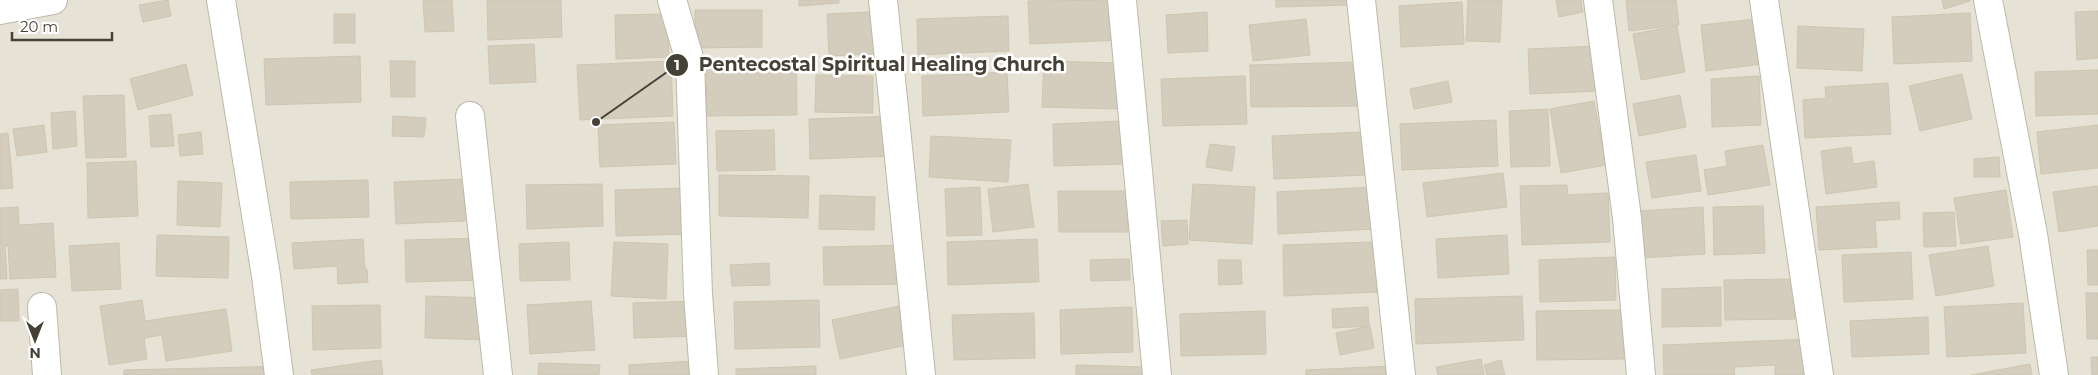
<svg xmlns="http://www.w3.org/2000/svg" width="2098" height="375" font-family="Montserrat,sans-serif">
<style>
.residential{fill:#e6e2d5}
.building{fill:#d4cdbd;stroke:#cec5b0}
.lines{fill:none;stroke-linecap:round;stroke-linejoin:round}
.minor-casing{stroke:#bdb8aa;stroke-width:30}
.minor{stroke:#fff;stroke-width:28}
.leader{fill:none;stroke:#454136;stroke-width:2}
.callout-dot{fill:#454136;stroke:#fff;stroke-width:2}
.mark-label{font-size:15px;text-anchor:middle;font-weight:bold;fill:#fff}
.callout-label{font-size:19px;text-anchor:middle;font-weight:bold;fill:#454136;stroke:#fff;stroke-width:5;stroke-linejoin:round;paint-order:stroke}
</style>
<rect width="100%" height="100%" fill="#f2f0e7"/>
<path class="residential" d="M0 0H2098V375H0Z"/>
<path class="building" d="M168 0 171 16 143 22 139 5Z
M423 0H452L454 31 425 32Z
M487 0H561L562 37 488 40Z
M799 0H839V3L799 6Z
M1120 0 1122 40 1030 44 1028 1Z
M1276 0H1348L1349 5 1276 7Z
M1468 0H1502L1500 42 1466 41Z
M1556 0H1581L1583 12 1559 17Z
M1626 0H1676L1679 25 1629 31Z
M1942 0H1969L1970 1 1944 9Z
M1462 2 1464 44 1401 47 1399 6Z
M695 10H762V47L695 48Z
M892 11 893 53 829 56 827 14Z
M2098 11V58L2077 60 2075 12Z
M1207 12 1208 51 1168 53 1166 15Z
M1970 13 1972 61 1894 64 1892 17Z
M334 14H355V43H334Z
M667 14 669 57 616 59 615 15Z
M1008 16 1009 51 918 55 917 19Z
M1306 19 1310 55 1253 61 1249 25Z
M1756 19 1762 64 1706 71 1701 25Z
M1677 26 1685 72 1641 80 1633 34Z
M1798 26 1864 29 1862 71 1797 68Z
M534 44 536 82 490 84 488 46Z
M1597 46 1599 91 1530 94 1528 49Z
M360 56 361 102 266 105 264 59Z
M390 61H415V97H391Z
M671 61 673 116 580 120 577 65Z
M1044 61 1120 63 1118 109 1042 107Z
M1361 62 1363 106 1251 107 1250 65Z
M796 63 797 115 707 116 706 65Z
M186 64 193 95 138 110 130 79Z
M2098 70V114L2036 116 2035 72Z
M1007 72 1009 112 923 116 922 76Z
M1962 74 1972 119 1920 131 1909 86Z
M816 75 873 76V113L815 112Z
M1245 76 1247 124 1163 126 1161 79Z
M1759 76 1761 125 1712 127 1711 79Z
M1448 81 1452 102 1414 109 1410 89Z
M1888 83 1891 134 1805 138 1803 100 1826 98 1825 87Z
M124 95 126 157 86 158 83 96Z
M1680 95 1686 127 1639 136 1633 104Z
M1594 101 1606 165 1561 173 1550 109Z
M1548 109 1550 166 1511 167 1509 111Z
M75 111 77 146 53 149 51 113Z
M171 114 174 146 151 147 149 116Z
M393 116 426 118 424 137 392 136Z
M897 116 898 156 810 159 809 119Z
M1496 120 1498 166 1402 170 1400 124Z
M1122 121 1124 164 1054 166 1053 124Z
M674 122 676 164 600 167 598 125Z
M44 125 47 152 17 156 13 129Z
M2098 125V168L2041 174 2037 132Z
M774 130 775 170 717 171 716 131Z
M201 132 203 154 180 156 178 135Z
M1363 132 1365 175 1274 179 1272 136Z
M8 133 13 188 0 189V134Z
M931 136 1011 140 1008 182 929 177Z
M1210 144 1235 147 1232 171 1206 167Z
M1763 145 1770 185 1708 195 1704 170 1727 166 1725 151Z
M1851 147 1853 164 1874 161 1877 187 1826 194 1821 151Z
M1696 155 1701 191 1652 198 1646 162Z
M1999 157 2000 177H1974V159Z
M136 161 138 216 88 218 87 163Z
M1503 173 1507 207 1427 217 1423 183Z
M719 175 809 176 808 218 719 216Z
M464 179 465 221 396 224 394 182Z
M368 180 369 217 291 219 290 182Z
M178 181 222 183 220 227 177 225Z
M602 184 603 226 527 229 526 185Z
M1028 184 1034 227 993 232 988 189Z
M1193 184 1255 187 1252 244 1189 240Z
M1567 185 1568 195 1608 193 1610 242 1522 245 1520 186Z
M2098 186V226L2059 232 2053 192Z
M980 187 982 235 947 236 945 189Z
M1374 187 1375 229 1278 234 1277 192Z
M690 188 691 234 616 236 615 190Z
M2006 190 2013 237 1961 244 1954 198Z
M1058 191H1128V232H1059Z
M820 195 875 197 874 230 819 229Z
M1899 202 1900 219 1875 221 1877 247 1819 250 1816 207Z
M1763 206 1765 253 1714 255 1713 207Z
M18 207 19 225 53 223 56 277 10 279 8 246H0V208Z
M1703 207 1705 254 1642 258 1639 211Z
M1954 212 1956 246 1924 247 1923 213Z
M1187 220 1188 244 1163 246 1161 221Z
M157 235 229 237 228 278 156 276Z
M1507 235 1509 274 1438 278 1436 239Z
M485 238 486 280 406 282 405 240Z
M363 239 365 269H367L368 282 338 284 337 266 294 269 292 243Z
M1037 239 1039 282 948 285 947 242Z
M569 242 570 280 520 281 519 244Z
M614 242 668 244 666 299 611 296Z
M1376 242 1378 292 1284 296 1283 245Z
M119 243 121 289 72 291 69 246Z
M912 245 913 284 824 285 823 247Z
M1988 246 1994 286 1936 296 1929 255Z
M5 247 7 279H0V248Z
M2087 250H2098V285H2088Z
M1911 252 1913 299 1844 302 1842 255Z
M1615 257 1616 300 1540 302 1539 260Z
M1129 259 1130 280 1091 281 1090 260Z
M1218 260H1241L1242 284 1219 285Z
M769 263 770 285 732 286 730 265Z
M1794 279 1795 319 1725 320 1724 280Z
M1721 287V326L1662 327V289Z
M18 289 19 321H0V290Z
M2086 293H2098V339H2087Z
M426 296 491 298V340L425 338Z
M1522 296 1524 340 1416 344 1415 299Z
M142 300 145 321 226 309 232 351 166 361 162 335 144 338 147 359 109 365 100 306Z
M819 300 820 347 735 349 734 302Z
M591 301 595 350 530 354 527 305Z
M699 301 700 336 634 338 633 303Z
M914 303 922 342 840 359 832 320Z
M2023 303 2026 353 1947 357 1944 307Z
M380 305 381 348 313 350 312 306Z
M1132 307 1133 352 1061 354 1060 310Z
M1368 307 1369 326 1333 328 1332 309Z
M1623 310 1624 359 1537 360 1536 311Z
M1265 311 1266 354 1181 356 1180 314Z
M1034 313 1035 358 954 360 952 315Z
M1928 317 1929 354 1852 357 1850 321Z
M1370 326 1374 348 1340 355 1336 333Z
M1811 339 1813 375H1775V365L1734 367 1735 375H1664L1663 345Z
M2091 357H2098V375H2092Z
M1481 359 1484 375H1438L1436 367Z
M381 360 383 375H312L311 370Z
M1501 360 1505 375H1487L1484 365Z
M691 361V375H629V365Z
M539 363 600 365 599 375H538Z
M2030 364 2032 375H1971Z
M1076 365 1144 367V375H1076Z
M291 366V375H124V370Z
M816 366V375H736V369Z
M1392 366 1393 375H1306V370Z"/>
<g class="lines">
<defs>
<path id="minor" d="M221 0 266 276 279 375
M672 0 690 61 698 294 704 375
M883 0 921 375
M1122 0 1157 375
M1361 0 1401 375
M1598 0 1627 218 1641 375
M1764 0 1819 375
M1988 0 2033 234 2054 375
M0 10 53 0
M470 116 498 375
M42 307 47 375"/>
</defs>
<use href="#minor" class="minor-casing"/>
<use href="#minor" class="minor"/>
</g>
<path class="leader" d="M596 122L677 65"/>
<g class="callout-dot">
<circle cx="596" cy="122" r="5"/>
<circle cx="677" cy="65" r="12"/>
</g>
<g class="mark-label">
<text x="677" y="70">1</text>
</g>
<g class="callout-label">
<text x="882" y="71">Pentecostal Spiritual Healing Church</text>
</g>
<g transform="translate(35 340) rotate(180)" stroke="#ffffff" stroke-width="4" paint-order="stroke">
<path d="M0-4L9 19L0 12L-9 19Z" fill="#454136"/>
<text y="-8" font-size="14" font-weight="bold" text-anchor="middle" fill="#454136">N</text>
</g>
<path d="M12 32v8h100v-8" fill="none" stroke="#454136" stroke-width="2.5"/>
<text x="20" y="32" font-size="15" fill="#454136" stroke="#ffffff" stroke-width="4" paint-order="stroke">20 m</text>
</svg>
